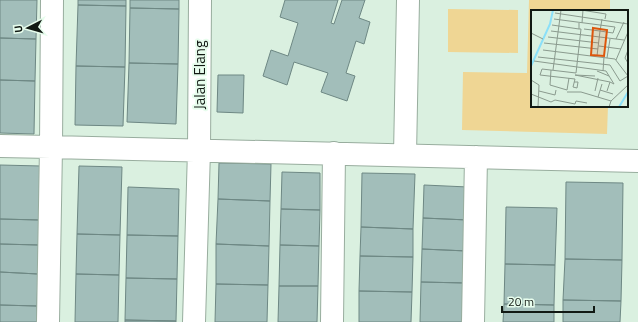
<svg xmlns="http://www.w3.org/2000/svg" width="638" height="322" font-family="'Titillium Web',sans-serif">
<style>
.pitch{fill:#efd694}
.building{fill:#a2beba;stroke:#6e8884}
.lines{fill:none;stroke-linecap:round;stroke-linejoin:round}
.minor-casing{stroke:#98ad9e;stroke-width:24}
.minor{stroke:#fff;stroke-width:22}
.labels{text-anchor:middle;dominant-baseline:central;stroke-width:4;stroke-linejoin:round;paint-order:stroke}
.street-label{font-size:15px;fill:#111913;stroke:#e7fded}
.inset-river{fill:none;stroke:#8be0f9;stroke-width:2}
.inset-road{fill:none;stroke:#8a9a8e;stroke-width:1}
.view{fill:#dd560c;fill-opacity:0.15;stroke:#dd560c;stroke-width:2}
.inset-edge{fill:none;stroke:#111913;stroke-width:2}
</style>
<rect width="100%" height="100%" fill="#daf0e0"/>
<path class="pitch" d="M529 0H610V11H532V106H608L607 134 462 130 463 72 527 73Z
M448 9 518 10V53L448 52Z"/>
<path class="building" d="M0 0H37L36 39 0 38Z
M78 0H126V6L78 5Z
M130 0H179V9L130 8Z
M285 0H338L331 23 334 24 342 0H365L359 18 370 22 364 44 356 41 346 73 355 76 347 101 321 92 328 73 294 62 287 85 263 76 271 50 288 56 298 23 280 17Z
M78 5 126 6 125 67 76 66Z
M130 8 179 9 178 64 129 63Z
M0 38 36 39 35 81 0 80Z
M129 63 178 64 176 124 127 122Z
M76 66 125 67 123 126 75 125Z
M218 75H244L243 113 217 112Z
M0 80 35 81 34 134 0 133Z
M219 163 271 164 270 201 218 199Z
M0 165 41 166 40 220 0 219Z
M79 166 122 167 120 235 77 234Z
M282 172 320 173V210L281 209Z
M362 173 415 174 413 229 361 227Z
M566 182 623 183 622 260 565 259Z
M424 185 468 187V220L423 218Z
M128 187 179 189 178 236 127 235Z
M218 199 270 201 269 246 216 244Z
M506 207 557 208 555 265 505 264Z
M281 209 320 210 319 246 280 245Z
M423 218 468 220 467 251 422 249Z
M0 219 40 220 39 245 0 244Z
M361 227 413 229V257L360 256Z
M77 234 120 235 119 275 76 274Z
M127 235 178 236 177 279 126 278Z
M0 244 39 245 38 274 0 272Z
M216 244 269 246 268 285 216 284Z
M280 245 319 246 318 286H279Z
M422 249 467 251 466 283 421 282Z
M360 256 413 257 412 292 359 291Z
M565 259 622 260 621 301 563 300Z
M505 264 555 265 554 305 504 304Z
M0 272 38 274 37 306 0 305Z
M76 274 119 275 118 322H75Z
M126 278 177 279 176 321 125 320Z
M421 282 466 283 465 322H420Z
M216 284 268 285 267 322H215Z
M279 286H318L317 322H278Z
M359 291 412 292 411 322H359Z
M563 300 621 301 620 322H563Z
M504 304 554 305V322H503Z
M0 305 37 306V322H0Z
M125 320 176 321V322H125Z"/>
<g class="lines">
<defs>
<path id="minor" d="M52 0 51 147 638 161
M0 146 51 147 48 322
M405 155 408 0
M194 322 199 150 200 0
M332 322 334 153
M473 322 476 157"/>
</defs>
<use href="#minor" class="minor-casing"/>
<use href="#minor" class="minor"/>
</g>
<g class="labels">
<g class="street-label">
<text transform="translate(199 75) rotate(-90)">Jalan Elang</text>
</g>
</g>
<g transform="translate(531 10)">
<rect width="97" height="97" fill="#daf0e0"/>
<path class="inset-river" d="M0 56 19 14 22 0M88 97 97 82"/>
<path class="inset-road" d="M50 0 75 4 74 9M24 3 97 14M23 9 84 17 82 23 69 21 66 46M51 13 52 0M21 15 48 19M53 19 69 21 71 9M20 21 93 30M0 23 12 29M17 27 68 33M85 29 93 12M13 33 67 39M68 36 90 39M12 40 84 49 97 66M97 40 94 48 97 53M7 47 79 55 89 71 97 66M76 48 79 29M85 50 97 22M3 51 75 61 83 74 79 72 76 81M20 60 19 75 36 80 38 68M22 60 30 0M66 61 78 66M72 61 73 47M64 66 44 65 79 72M44 69 9 65 11 59 45 63 50 19H48V13M0 70 8 75 7 97M43 72H47L46 78 42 77 44 69M69 80 82 84M8 81 24 85 25 80M64 81 67 68M36 82H50L80 91M0 84 20 92 24 90 44 94 45 91 56 93M67 87 71 74M78 97 80 91 97 75"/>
<path class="view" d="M62 18 76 20 73 46 60 45Z"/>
<rect width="97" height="97" class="inset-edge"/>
</g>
<g transform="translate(28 28) rotate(264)" stroke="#e7fded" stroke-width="3" paint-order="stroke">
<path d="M0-3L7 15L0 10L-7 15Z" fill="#111913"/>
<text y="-6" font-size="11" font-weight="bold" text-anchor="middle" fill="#111913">U</text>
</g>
<path d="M502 306v6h92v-6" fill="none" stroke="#111913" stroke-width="2"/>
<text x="508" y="306" font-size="12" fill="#111913" stroke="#e7fded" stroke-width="3" paint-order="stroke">20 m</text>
</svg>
